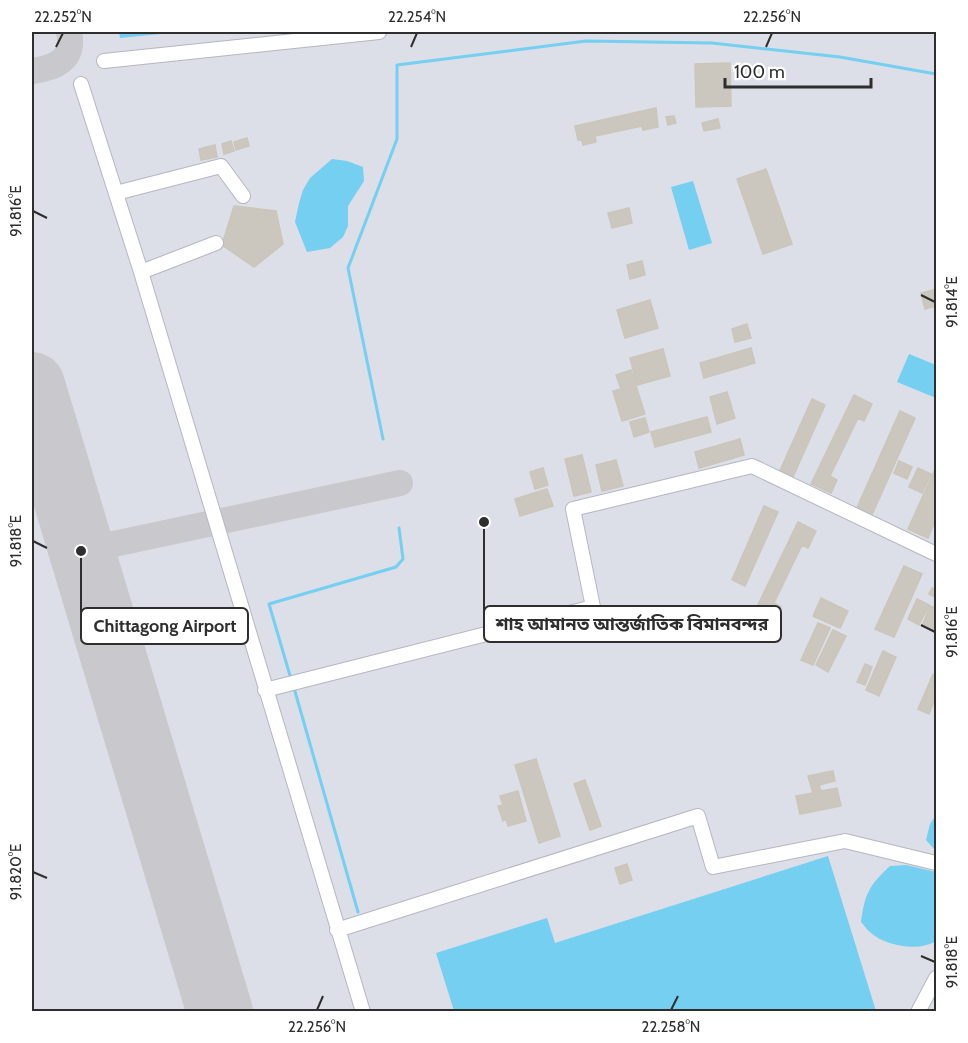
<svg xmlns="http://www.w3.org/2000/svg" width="968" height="1043" font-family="Cabin,'Noto Sans Bengali',sans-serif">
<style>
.airport{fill:#dcdee8}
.water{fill:#75cff0}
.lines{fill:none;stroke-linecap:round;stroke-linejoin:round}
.stream{stroke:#75cff0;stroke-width:3}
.taxiway{stroke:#c9c8cc;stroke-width:26}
.runway{stroke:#c9c8cc;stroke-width:66}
.building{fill:#cbc7bf;stroke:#cbc5ba;stroke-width:1.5}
.minor-casing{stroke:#b4b7c1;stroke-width:16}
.minor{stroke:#fff;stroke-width:14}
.ticks{fill:none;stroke:#2e2e2e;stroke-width:2}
.leader{fill:none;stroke:#2e2e2e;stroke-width:2}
.callout-dot{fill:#2e2e2e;stroke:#fff;stroke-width:2}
.callout{fill:#fff;stroke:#2e2e2e;stroke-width:2}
.callout-label{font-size:18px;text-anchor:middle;font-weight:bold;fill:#2e2e2e}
.neatline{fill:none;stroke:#2e2e2e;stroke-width:2}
.ticks-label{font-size:15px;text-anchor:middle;fill:#2e2e2e}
</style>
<rect width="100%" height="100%" fill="#efe9e1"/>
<path class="airport" d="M32 32H936V1011H32Z"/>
<path class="water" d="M119 32H180L120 38Z
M332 159 347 161 363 167 364 181 348 206V226L343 237 330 248 307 252 295 222 299 203 303 190 310 178Z
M693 181 712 243 689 250 671 187Z
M909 354 936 365V398L897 382Z
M936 815V851L926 840 930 824Z
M828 856 876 1011H454L436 953 547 918 555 943Z
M906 865 936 872V941C919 952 886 946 871 933 867 930 864 925 861 922 865 893 869 886 890 866Z"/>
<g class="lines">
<path class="stream" d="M383 439 348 268 397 139V65L586 41 712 43 840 57 936 74
M291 679 269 604 396 567 403 559 399 528
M294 688 358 912"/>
<path class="taxiway" d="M32 71C55 68 75 60 69 32
M81 551 400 483"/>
<path class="runway" d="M32 385 220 1012"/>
</g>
<path class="building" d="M730 63 731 106 696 107 695 64Z
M656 108 658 127 643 130 642 126 595 136 596 142 583 145 582 140H578L575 126Z
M674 116 676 123 668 125 666 117Z
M718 119 720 128 704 131 702 123Z
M247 138 249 146 236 150 234 142Z
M231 141 234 151 224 154 222 144Z
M215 145 217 157 201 160 199 149Z
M766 169 792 244 763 254 737 179Z
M234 206 276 211 283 244 254 267 222 245Z
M629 208 632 223 612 228 608 213Z
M642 261 645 275 630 279 627 265Z
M934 290 936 306 925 309 921 293Z
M650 300 658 328 625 338 617 310Z
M747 324 751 338 735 342 732 329Z
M751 348 755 363 704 378 700 363Z
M663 349 670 376 637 385 630 358Z
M631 370 645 414 622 421 613 391 621 389 616 375Z
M727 392 735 418 717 424 710 397Z
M854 395 872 404 864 421 858 418 830 476 837 480 831 493 811 484Z
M812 399 825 405 792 479 779 473Z
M900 411 915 418 871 517 856 510Z
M707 417 711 432 655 447 651 432Z
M645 418 649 432 634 437 630 422Z
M740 439 744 455 699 468 695 452Z
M582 455 591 492 574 496 565 459Z
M616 460 623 486 602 491 596 465Z
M899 461 912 467 907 479 894 473Z
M936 467V519L928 538 908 529Z
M543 468 548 485 535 489 530 472Z
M918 468 931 474 922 493 909 487Z
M547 489 553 506 520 516 515 499Z
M764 506 778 512 745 586 732 580Z
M798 522 816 531 808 548 802 545 774 603 781 607 775 620 755 611Z
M904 566 922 574 894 637 875 629Z
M932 588 936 590V598L929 594Z
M821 598 848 611 840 628 813 616Z
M917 599 929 605 919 625 908 619Z
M930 606 936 608V632L922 626Z
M818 623 830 628 813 665 801 660Z
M833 630 846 636 828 672 816 665Z
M883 651 896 657 879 696 866 690Z
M865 664 872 667 865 685 857 682Z
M933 674 936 676V697L929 714 918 709Z
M536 759 560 836 539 843 515 765Z
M833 771 835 781 819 785 821 791 837 788 841 806 800 814 796 796 813 793 808 776Z
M585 780 601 826 590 830 574 784Z
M518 791 526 821 508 826 506 819 503 821 498 806 503 805 500 796Z
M627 864 632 880 620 884 615 868Z"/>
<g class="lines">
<defs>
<path id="minor" d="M104 61 379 32
M81 84 141 272 363 1012
M116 193 221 166 243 196
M141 272 216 243
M265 690 593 607 573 509 752 466 936 554
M337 930 698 816 713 867 845 841 936 863
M918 1012 936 978"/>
</defs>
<use href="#minor" class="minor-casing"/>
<use href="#minor" class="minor"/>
</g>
<path class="ticks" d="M56 47 63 33M411 47 417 33M766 47 772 33M33 211 47 218M921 295 935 302M33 541 47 548M921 625 935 632M33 872 47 878M921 956 935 962M317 1010 323 996M671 1010 678 996"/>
<path class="leader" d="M484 522L484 624M81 551L81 626"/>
<g class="callout-dot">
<circle cx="484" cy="522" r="6"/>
<circle cx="81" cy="551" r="6"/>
</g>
<g class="callout">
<rect x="484" y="606" width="297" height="36" rx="6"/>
<rect x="81" y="608" width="167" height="36" rx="6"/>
</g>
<g class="callout-label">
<text x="632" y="630">শাহ আমানত আন্তর্জাতিক বিমানবন্দর</text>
<text x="165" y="632">Chittagong Airport</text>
</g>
<rect width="968" height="1043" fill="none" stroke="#ffffff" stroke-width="66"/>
<path d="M725 78v9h146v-9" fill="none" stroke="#2e2e2e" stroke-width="3"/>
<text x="734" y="78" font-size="18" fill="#2e2e2e" stroke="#ffffff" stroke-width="4.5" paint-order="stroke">100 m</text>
<rect x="33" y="33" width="902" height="977" class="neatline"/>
<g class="ticks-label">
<text x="63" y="22">22.252°N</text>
<text x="417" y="22">22.254°N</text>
<text x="772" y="22">22.256°N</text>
<text transform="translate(16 211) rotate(-90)" y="5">91.816°E</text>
<text transform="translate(952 302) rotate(-90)" y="5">91.814°E</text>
<text transform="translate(16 541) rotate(-90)" y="5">91.818°E</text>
<text transform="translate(952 632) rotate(-90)" y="5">91.816°E</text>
<text transform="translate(16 872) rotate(-90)" y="5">91.820°E</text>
<text transform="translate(952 962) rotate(-90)" y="5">91.818°E</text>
<text x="317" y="1032">22.256°N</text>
<text x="671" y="1032">22.258°N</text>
</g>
</svg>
